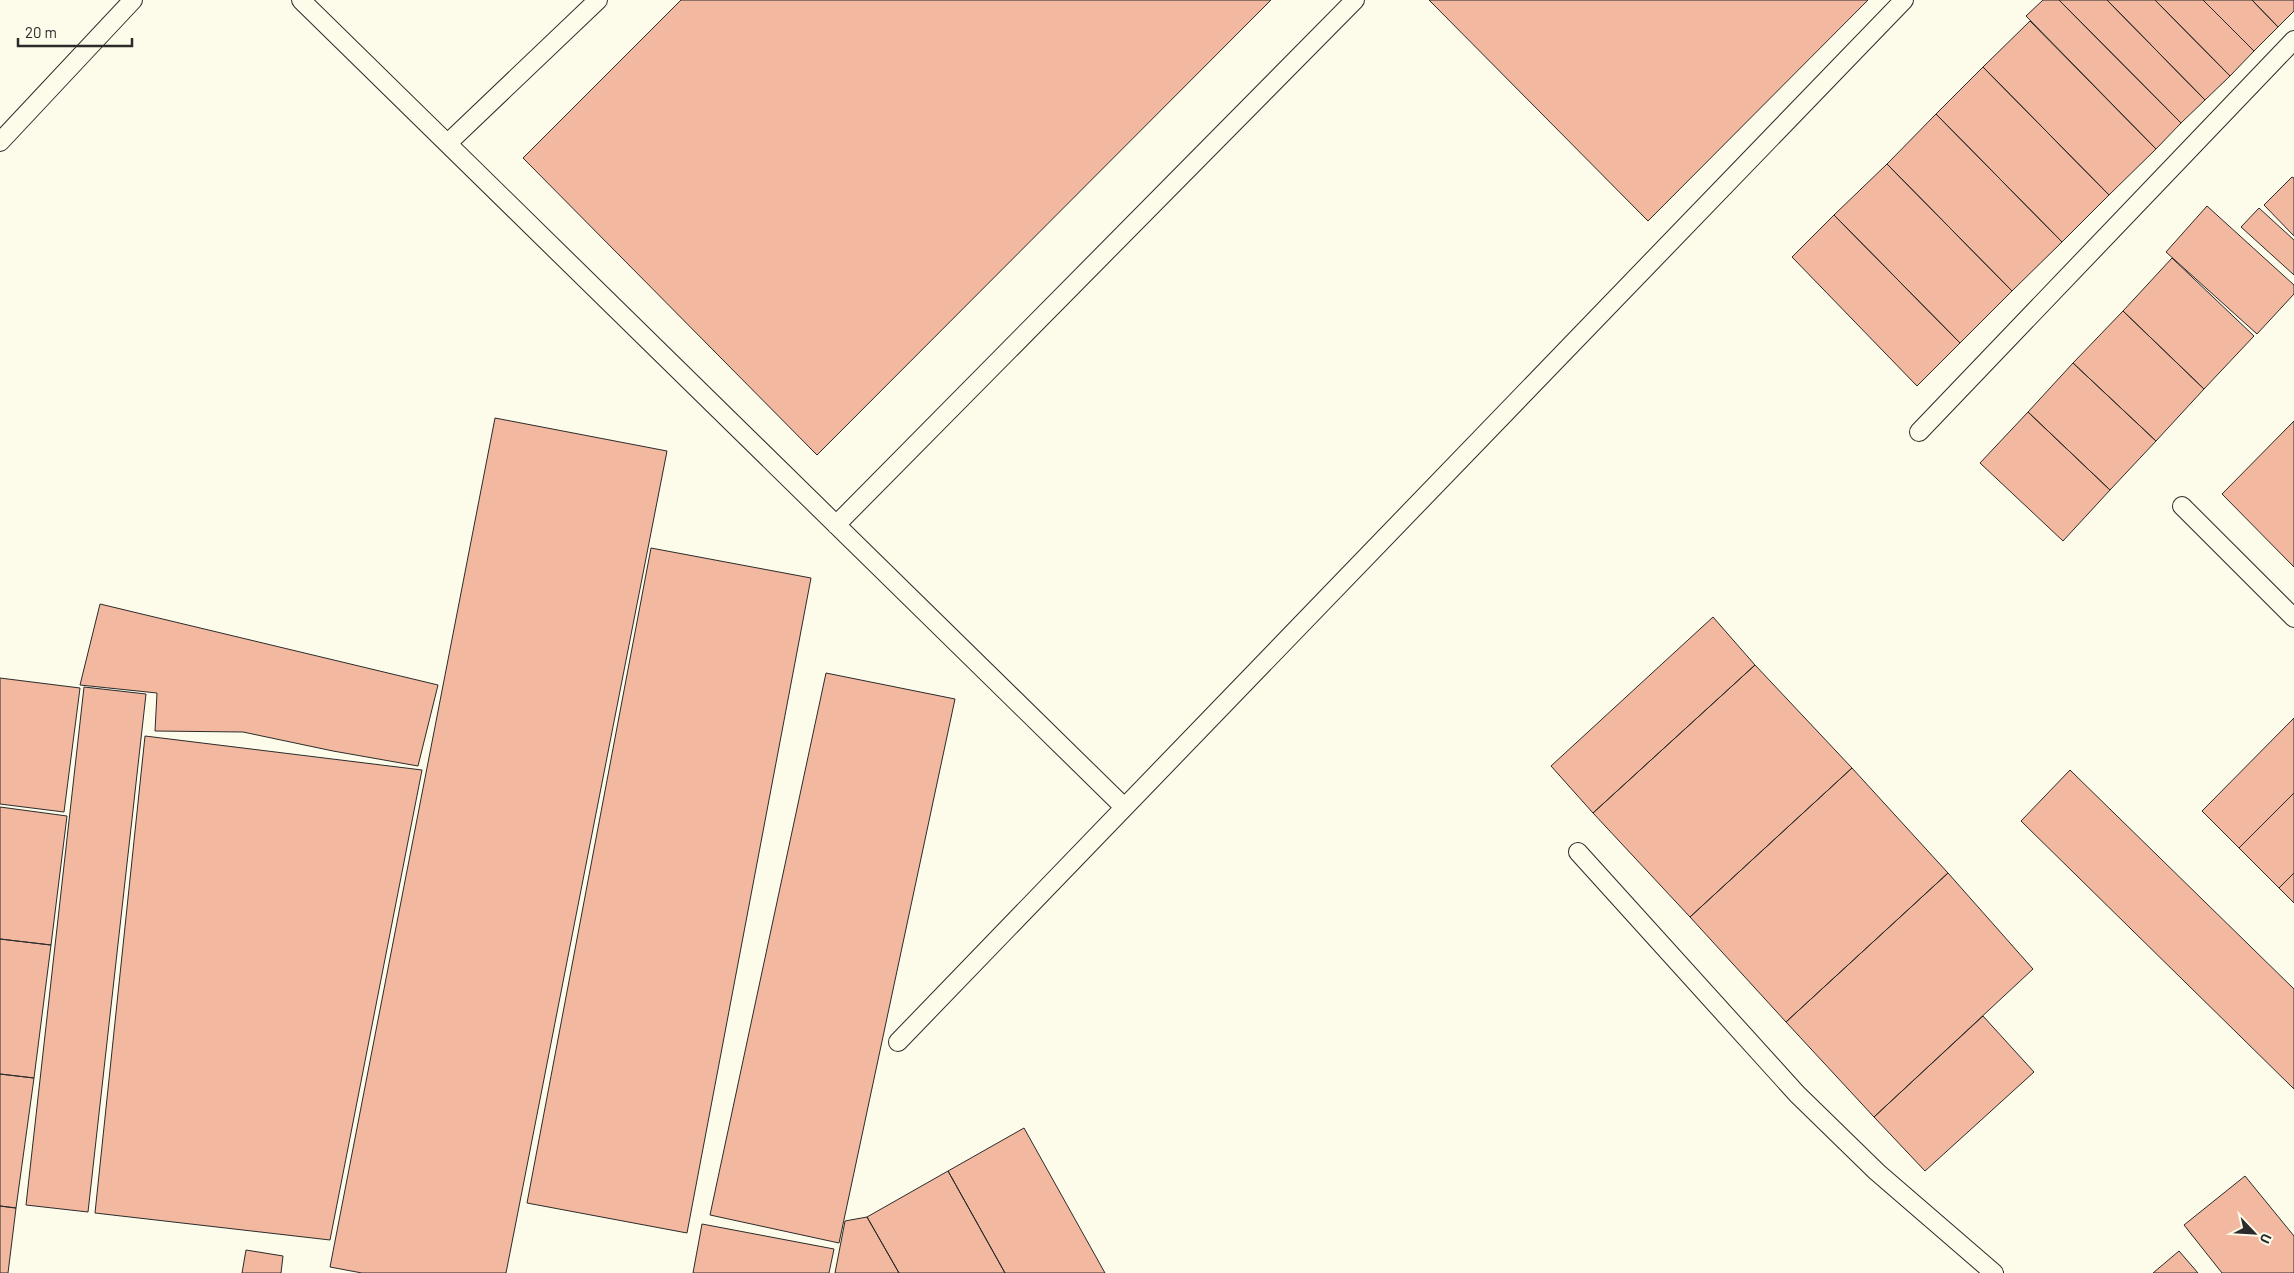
<svg xmlns="http://www.w3.org/2000/svg" width="2294" height="1273" font-family="Barlow,sans-serif">
<style>
.building{fill:#f2b8a0;stroke:#2b2b2b}
.lines{fill:none;stroke-linecap:round;stroke-linejoin:round}
.lane-casing{stroke:#2b2b2b;stroke-width:20}
.lane{stroke:#fdfbea;stroke-width:18}
</style>
<rect width="100%" height="100%" fill="#fdfbea"/>
<path class="building" d="M681 0H1271L817 455 523 158Z
M1429 0H1868L1648 221Z
M2043 0H2059L2181 123 2156 149 2026 16Z
M2059 0H2107L2205 100 2181 123Z
M2107 0H2155L2230 76 2205 100Z
M2155 0H2203L2254 51 2230 76Z
M2203 0H2252L2278 27 2254 51Z
M2252 0H2294V11L2278 27Z
M2030 21 2156 149 2109 195 1983 67Z
M1983 67 2109 195 2062 242 1936 114Z
M1936 114 2062 242 2012 291 1887 164Z
M1887 164 2012 291 1960 343 1834 215Z
M2292 177 2294 178V236L2264 205Z
M2207 206 2294 285V294L2257 334 2166 252Z
M2259 208 2294 240V275L2241 227Z
M1834 215 1960 343 1917 386 1792 257Z
M2172 258 2254 336 2204 389 2123 311Z
M2123 311 2204 389 2156 441 2073 363Z
M2073 363 2156 441 2110 490 2028 412Z
M2028 412 2110 490 2063 541 1980 463Z
M495 418 667 451 506 1273H362L330 1267Z
M2294 421V567L2222 494Z
M651 548 811 578 687 1233 527 1203Z
M100 604 438 685 418 766 333 751 243 732 155 731 157 693 80 685Z
M1713 617 1755 665 1593 813 1551 766Z
M1755 665 1852 768 1690 917 1593 813Z
M826 673 955 699 839 1243 710 1215Z
M0 678 80 688 64 812 0 804Z
M84 687 146 694 88 1212 26 1205Z
M2294 718V793L2239 848 2202 811Z
M145 736 422 770 330 1240 95 1213Z
M1852 768 1948 873 1786 1022 1690 917Z
M2070 770 2294 989V1089L2021 821Z
M2294 793V873L2279 888 2239 848Z
M0 807 67 816 51 945 0 939Z
M1948 873 2033 969 1874 1117 1786 1022Z
M2294 873V903L2279 888Z
M0 939 51 945 34 1078 0 1074Z
M1983 1016 2034 1072 1925 1171 1874 1117Z
M0 1074 34 1078 16 1208 0 1206Z
M1024 1128 1105 1273H1005L948 1171Z
M948 1171 1005 1273H899L867 1217Z
M2245 1176 2294 1236V1273H2222L2184 1225Z
M0 1206 16 1208 8 1273H0Z
M867 1217 899 1273H835L845 1221Z
M702 1224 834 1249 829 1273H693Z
M246 1250 283 1256 281 1273H242Z
M2179 1251 2198 1273H2153Z"/>
<g class="lines">
<defs>
<path id="lane" d="M301 0 1124 807
M0 142 133 0
M448 143 598 0
M1919 432 2294 40
M2182 506 2294 618
M836 525 1355 0
M1578 852 1797 1094 1877 1172 1994 1273
M898 1042 1904 0"/>
</defs>
<use href="#lane" class="lane-casing"/>
<use href="#lane" class="lane"/>
</g>
<g transform="translate(2254 1233) rotate(115)" stroke="#fdfbea" stroke-width="4" paint-order="stroke">
<path d="M0-4L9 19L0 12L-9 19Z" fill="#2b2b2b"/>
<text y="-8" font-size="14" font-weight="bold" text-anchor="middle" fill="#2b2b2b">U</text>
</g>
<path d="M18 38v8h114v-8" fill="none" stroke="#2b2b2b" stroke-width="2.5"/>
<text x="25" y="38" font-size="15" fill="#2b2b2b" stroke="#fdfbea" stroke-width="4" paint-order="stroke">20 m</text>
</svg>
